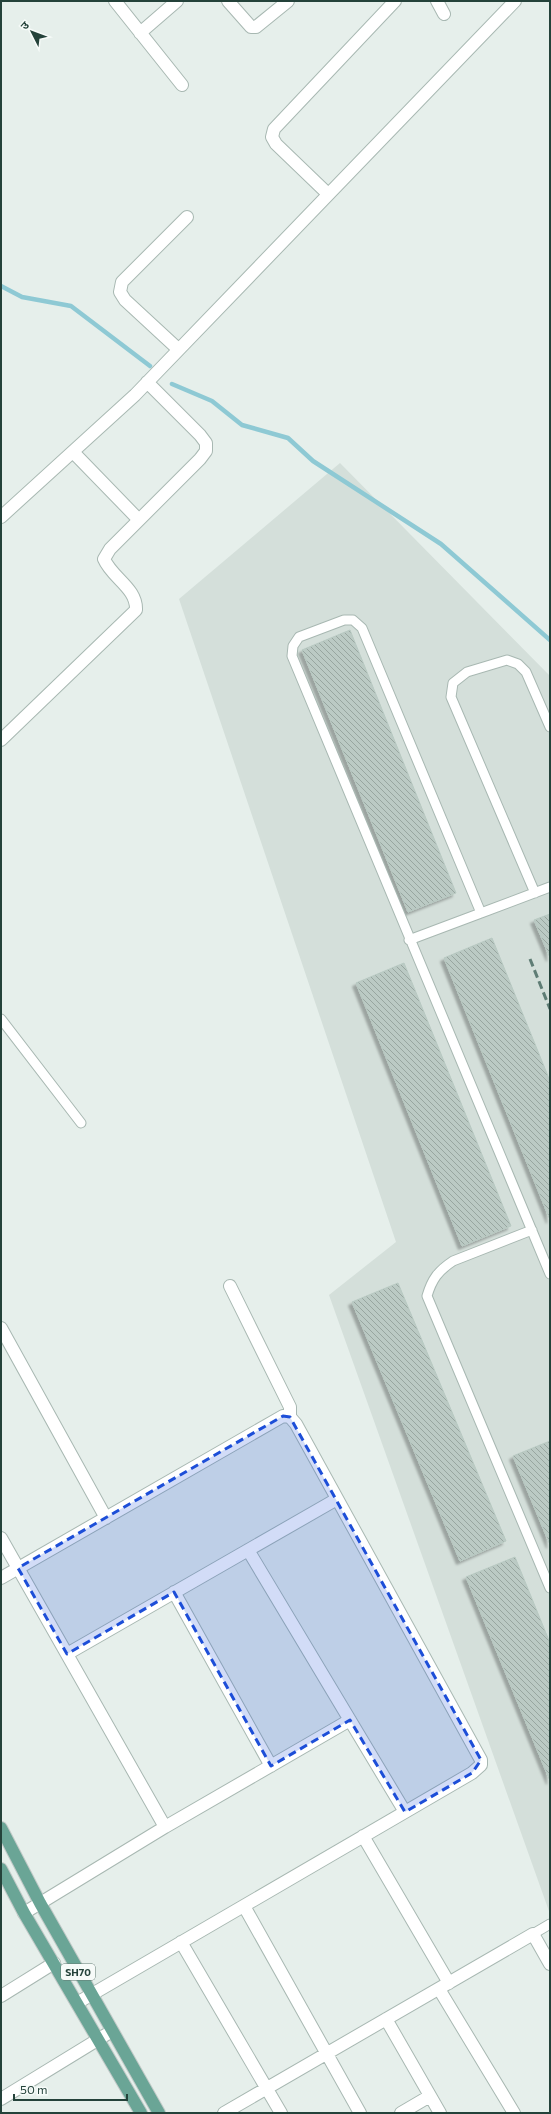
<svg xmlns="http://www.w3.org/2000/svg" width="551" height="2114" font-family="Commissioner,'Noto Sans Devanagari',sans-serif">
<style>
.built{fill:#d4dfda}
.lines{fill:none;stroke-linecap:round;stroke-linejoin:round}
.stream{stroke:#8ec9d4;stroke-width:4.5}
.building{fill:url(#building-back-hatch);stroke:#b8c9c2;filter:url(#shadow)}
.lane-casing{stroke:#a8b8b2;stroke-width:11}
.street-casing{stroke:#a8b8b2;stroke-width:14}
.primary-casing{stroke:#c2cac8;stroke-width:14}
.lane{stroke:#fff;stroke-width:9}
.street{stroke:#fff;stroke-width:12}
.primary{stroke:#6aa596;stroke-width:12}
.rail{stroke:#5f7d75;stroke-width:3;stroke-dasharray:8 4;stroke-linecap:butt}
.marked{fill:#1d4ed8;fill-opacity:0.2;stroke:#1d4ed8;stroke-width:3;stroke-dasharray:8 5;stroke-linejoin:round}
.labels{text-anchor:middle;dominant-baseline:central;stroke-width:3;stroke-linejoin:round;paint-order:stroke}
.shield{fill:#f7fbf9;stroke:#637a73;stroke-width:1}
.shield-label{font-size:10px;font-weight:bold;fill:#24423a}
</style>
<defs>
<pattern id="building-back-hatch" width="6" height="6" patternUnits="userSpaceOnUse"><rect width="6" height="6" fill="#bbcac4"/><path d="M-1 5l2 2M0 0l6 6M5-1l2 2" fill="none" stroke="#98a6a0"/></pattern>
<filter id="shadow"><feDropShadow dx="-3.5" dy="3.5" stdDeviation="1" flood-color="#0004"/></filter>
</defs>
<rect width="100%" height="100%" fill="#e6efeb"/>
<path class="built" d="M340 463 550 676V1914L329 1295 396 1242 179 599Z"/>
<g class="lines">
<path class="stream" d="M1 286 22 297 71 306 150 366
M172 384 212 401 242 425 288 438 313 461 441 544 550 640"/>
</g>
<path class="building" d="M350 630 456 893 408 912 302 650Z
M550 914V958L534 920Z
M492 938 550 1081V1220L444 958Z
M404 963 511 1226 462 1246 356 983Z
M398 1283 506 1541 460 1561 352 1302Z
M550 1441V1545L513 1456Z
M515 1557 550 1643V1781L466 1577Z"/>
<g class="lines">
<defs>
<path id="lane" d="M550 887 481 913 362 628 353 620H344L299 637 293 646 292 656 550 1274
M535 893 451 697 453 683 467 672 507 660 518 664 526 672 550 727
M409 940 481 913
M1 1019 81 1123
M532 1230 453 1261C438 1271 432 1279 427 1296L550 1588
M533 1934 550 1924"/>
<path id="street" d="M115 1 182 85
M228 1 251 27H256L288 1
M437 1 444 14
M140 33 177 1
M328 194 276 144 272 137 274 129 395 1
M178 349 125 300 120 292 122 282 187 217
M73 452 139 520
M1 517 135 395 515 1
M1 740 136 610C137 588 112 578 104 559L110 549 200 459 206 451V443L200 435 147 382
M230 1286 290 1407V1417
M1 1328 106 1518
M1 1538 165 1827
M248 1550 405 1812
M1 1578 283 1416 290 1417 296 1424 481 1760V1765L472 1773 77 2003
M174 1592 271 1766
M67 1654 337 1499
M363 1836 449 1983
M244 1906 360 2113
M24 1913 165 1827 350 1720
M181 1942 281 2113
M439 1989 514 2113
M1 1996 54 1963
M386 2019 440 2113
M1 2099 112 2031
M224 2113 533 1934 550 1964
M401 2113 430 2096"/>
<path id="primary" d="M1 1828 40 1903 159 2113
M1 1869 24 1913 141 2113"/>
</defs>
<use href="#lane" class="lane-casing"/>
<use href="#street" class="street-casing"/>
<use href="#primary" class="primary-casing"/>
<use href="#lane" class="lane"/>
<use href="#street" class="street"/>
<use href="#primary" class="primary"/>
<path class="rail" d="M530 959 550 1009"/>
</g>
<path class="marked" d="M283 1416 290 1417 481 1760 472 1773 405 1812 350 1720 271 1766 174 1592 67 1654 18 1568Z"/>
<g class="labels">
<rect class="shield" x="61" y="1964" width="34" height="16" rx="3"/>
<g class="shield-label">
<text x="78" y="1972">SH70</text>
</g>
</g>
<rect width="551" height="2114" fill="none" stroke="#24423a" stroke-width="4"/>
<g transform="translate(32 32) rotate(312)" stroke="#f7fbf9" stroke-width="3" paint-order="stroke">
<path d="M0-3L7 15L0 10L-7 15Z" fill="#24423a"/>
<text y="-6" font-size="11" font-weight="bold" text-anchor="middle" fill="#24423a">उ</text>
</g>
<path d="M14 2094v6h113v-6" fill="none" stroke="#24423a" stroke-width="2"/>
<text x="20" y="2094" font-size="12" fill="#24423a" stroke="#f7fbf9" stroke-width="3" paint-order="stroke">50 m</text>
</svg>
